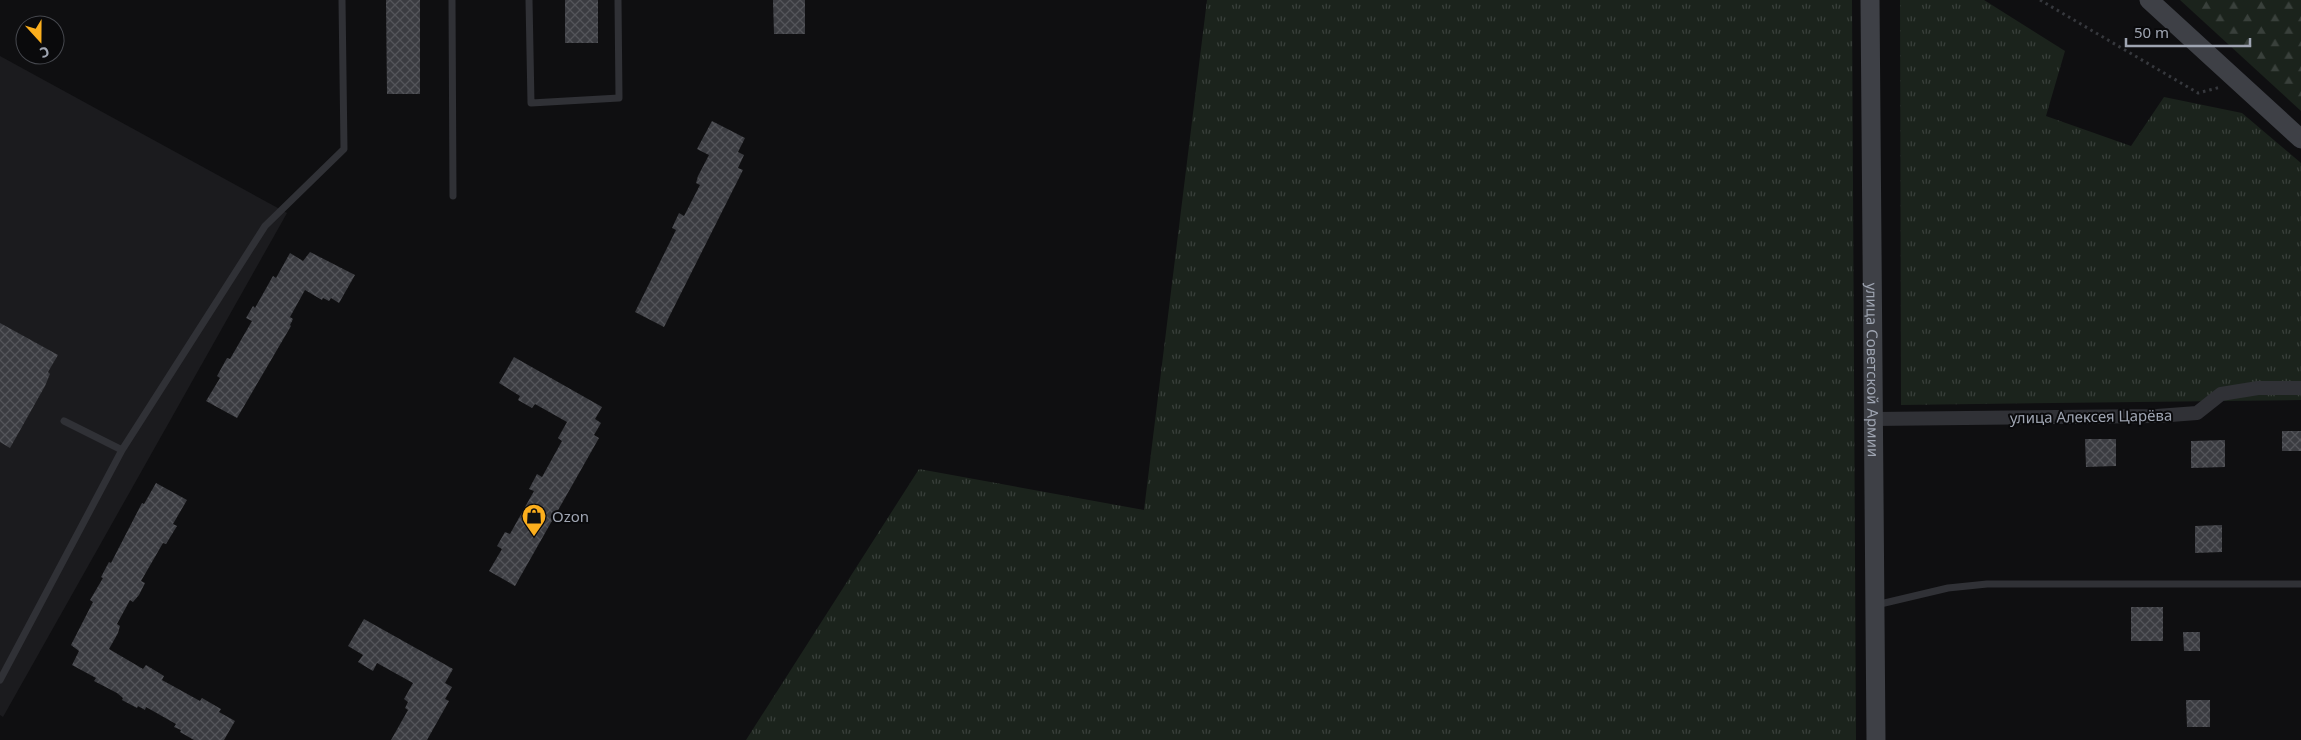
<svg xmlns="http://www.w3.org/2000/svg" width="2301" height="740" font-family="'Noto Sans',sans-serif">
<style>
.built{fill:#1b1b1e}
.grass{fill:url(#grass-tufts)}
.forest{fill:url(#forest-firs)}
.building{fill:url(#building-cross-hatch)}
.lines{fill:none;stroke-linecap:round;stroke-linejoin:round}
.path{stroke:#36383d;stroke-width:3;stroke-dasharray:2.5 4;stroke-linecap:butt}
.lane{stroke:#303136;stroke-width:7}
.street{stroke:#303136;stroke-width:14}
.secondary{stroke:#3e4046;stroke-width:19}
.labels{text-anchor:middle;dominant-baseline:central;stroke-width:4;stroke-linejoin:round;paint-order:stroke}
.street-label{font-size:15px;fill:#9fa5b2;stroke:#0a0a0c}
.poi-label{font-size:15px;fill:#9fa5b2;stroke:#0a0a0c;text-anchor:start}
</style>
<defs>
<pattern id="grass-tufts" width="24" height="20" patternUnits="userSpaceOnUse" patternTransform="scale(1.25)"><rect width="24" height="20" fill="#1b231c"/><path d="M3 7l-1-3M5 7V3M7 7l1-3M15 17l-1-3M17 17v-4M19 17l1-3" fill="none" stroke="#39403b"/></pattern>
<pattern id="forest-firs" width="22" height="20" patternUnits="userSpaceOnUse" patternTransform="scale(1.25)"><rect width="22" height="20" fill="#1b231c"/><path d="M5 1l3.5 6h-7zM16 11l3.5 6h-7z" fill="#39403b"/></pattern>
<pattern id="building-cross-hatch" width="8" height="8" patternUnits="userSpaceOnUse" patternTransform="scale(1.25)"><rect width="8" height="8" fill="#3b3c41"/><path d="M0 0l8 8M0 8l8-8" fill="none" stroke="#54555a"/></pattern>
</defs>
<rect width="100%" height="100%" fill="#0f0f11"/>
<path class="built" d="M0 56 287 213 3 717 0 715Z"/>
<path class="grass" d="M1207 0H1852L1856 740H746L919 469 1144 510Z
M1900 0H1984L2065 51 2046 116 2131 146 2164 97 2242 113 2301 163V400L1901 405Z"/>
<path class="forest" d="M2180 0H2301V111Z"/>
<path class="building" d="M386 0H420V94H387Z
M565 0H598V43H565Z
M773 0H805V34H774Z
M712 121 745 138 738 152 744 155 738 168 743 170 664 327 635 312 676 230 672 228 679 213 684 216 700 185 696 183 698 176 709 155 697 149Z
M310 252 355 275 339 303 331 298 329 301 323 298 322 300 305 290 290 317 293 319 290 325 291 326 237 418 206 401 220 378 217 376 227 358 230 359 252 321 246 318 253 306 255 308 273 276 276 278 290 253 303 261Z
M0 323 58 355 48 372 50 374 45 386 10 448 0 442Z
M514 357 602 407 595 419 601 423 594 435 599 438 515 586 489 571 502 549 497 546 505 532 510 534 534 491 529 489 537 474 542 477 562 441 558 438 567 422 535 404 532 408 518 400 520 396 499 383Z
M2282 431H2301V451H2282Z
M2085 439H2116V466L2086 467Z
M2225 440V467L2191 468V441Z
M156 483 187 500 173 524 177 526 166 544 163 543 141 581 145 583 139 595 133 602 130 600 117 624 120 626 118 633 109 649 143 669 146 665 164 676 162 680 200 701 202 698 221 709 219 712 235 721 224 740H194L180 732 181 730 174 727 176 724 146 707 145 710 138 706 137 708 122 700 123 698 117 693 94 681 96 678 72 665 79 651 71 645 93 602 90 600 103 578 101 577 109 562 111 563 142 503 144 504Z
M2222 525V552L2195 553V526Z
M2131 607H2163V641H2131Z
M364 619 453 669 445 683 452 687 445 699 449 701 427 740H391L408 710 405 708 408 702 404 699 413 683 377 663 373 671 358 662 363 655 348 646Z
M2183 632H2200V651H2184Z
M2186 700H2210V727H2187Z"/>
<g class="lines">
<path class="path" d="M2040 0 2198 93 2221 87"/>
<path class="lane" d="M452 0 453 196
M529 0 531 103 619 98 618 0
M64 421 122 450
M1876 605 1948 588 1987 584H2301
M0 680 122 450 265 226 344 149 342 0"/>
<path class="street" d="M1874 419 2157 416 2197 413 2221 394 2258 388H2301"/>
<g class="secondary">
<path id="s1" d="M1870 0 1876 740"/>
<path d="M2149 0 2301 139"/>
</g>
</g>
<defs>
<symbol id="shop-pin" viewBox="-11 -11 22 30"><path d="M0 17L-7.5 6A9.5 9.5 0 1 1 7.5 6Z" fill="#fbae1d" stroke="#0a0a0c"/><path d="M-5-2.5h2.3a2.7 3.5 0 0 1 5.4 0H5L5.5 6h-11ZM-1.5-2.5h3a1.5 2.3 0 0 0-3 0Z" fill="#111"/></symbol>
</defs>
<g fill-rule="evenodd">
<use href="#shop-pin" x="520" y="502" width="28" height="38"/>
</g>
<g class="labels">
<g class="street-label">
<text stroke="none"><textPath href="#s1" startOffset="370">улица Советской Армии</textPath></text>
<text transform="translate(2091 416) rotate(-1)">улица Алексея Царёва</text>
</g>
<g class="poi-label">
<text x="552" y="516">Ozon</text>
</g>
</g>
<g transform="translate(40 40) rotate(159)"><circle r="24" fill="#0a0a0c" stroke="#46484e"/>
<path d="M0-4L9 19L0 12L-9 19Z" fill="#fbae1d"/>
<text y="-8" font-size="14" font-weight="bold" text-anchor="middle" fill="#9fa5b2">С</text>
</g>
<path d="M2126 38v8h124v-8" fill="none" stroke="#9fa5b2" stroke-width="2.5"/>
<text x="2134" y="38" font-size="15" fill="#9fa5b2" stroke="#0a0a0c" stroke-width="4" paint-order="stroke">50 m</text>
</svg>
